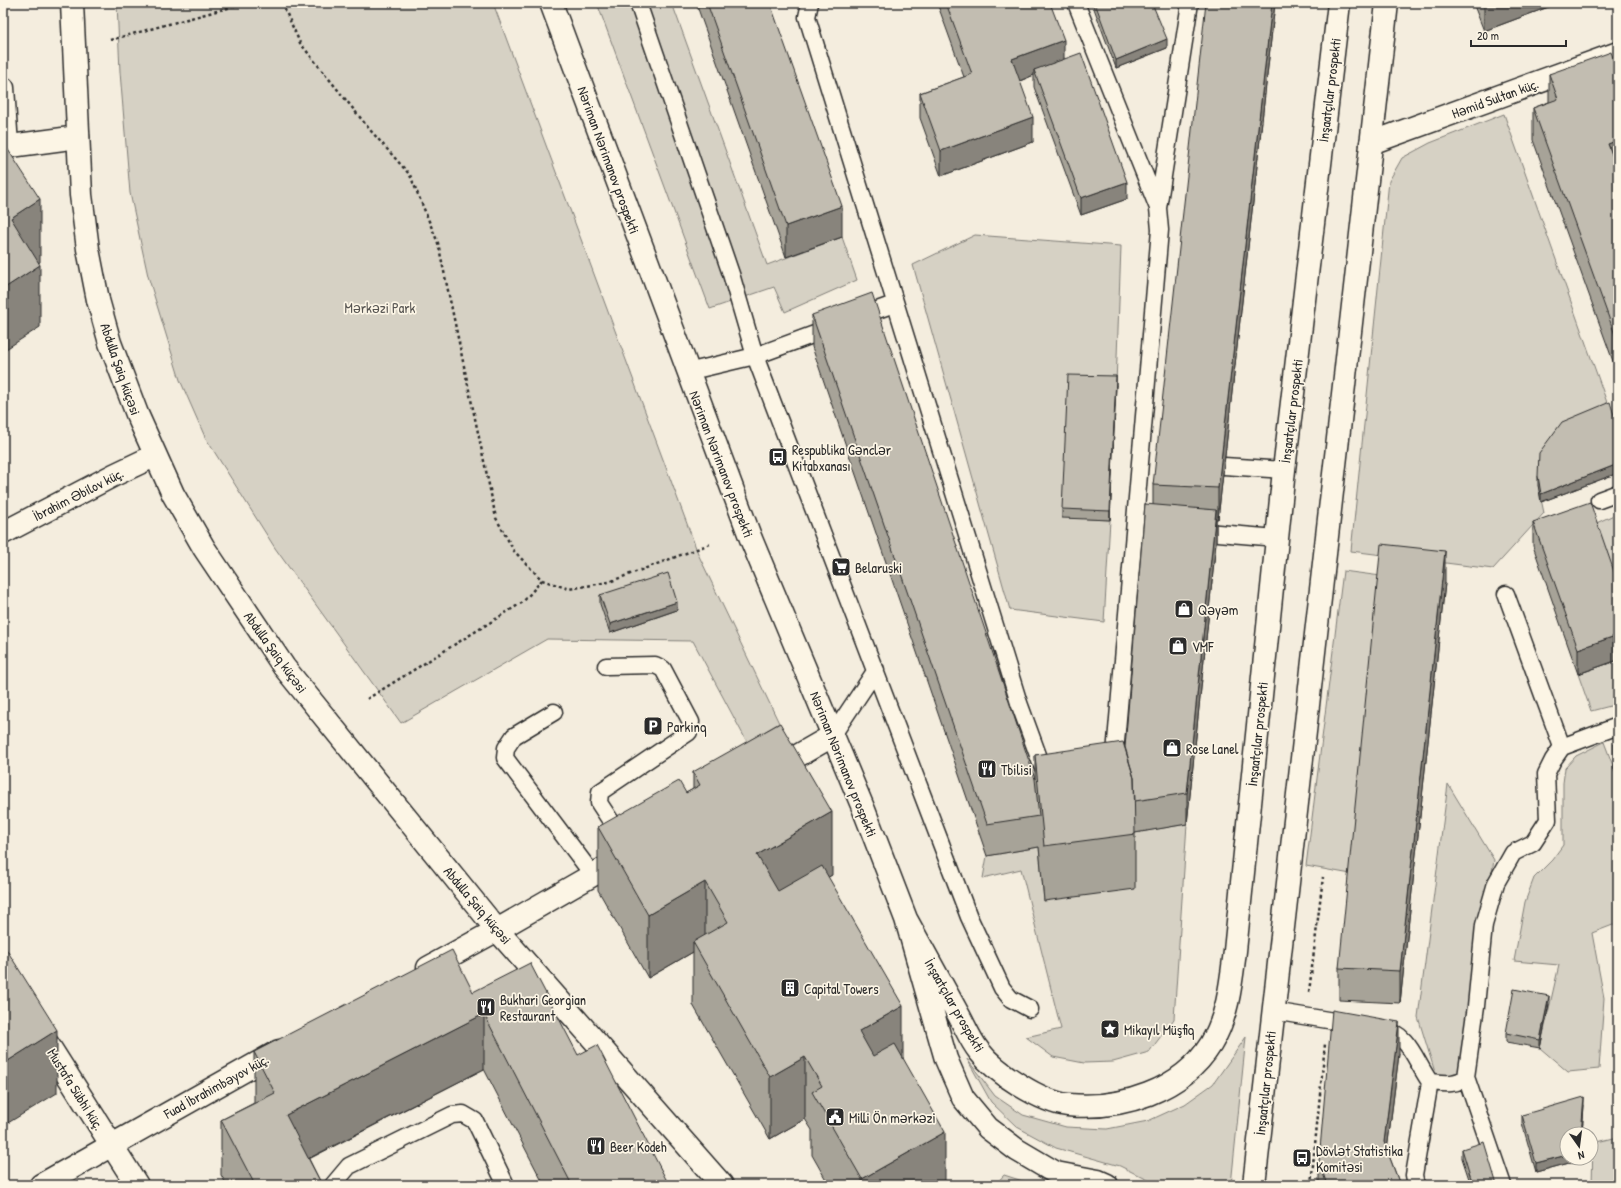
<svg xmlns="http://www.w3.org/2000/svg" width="1621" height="1188" font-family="'Patrick Hand',sans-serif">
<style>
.green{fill:#d6d1c4;stroke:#807e78}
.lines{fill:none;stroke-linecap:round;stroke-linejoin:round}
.service-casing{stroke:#2b2b2b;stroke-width:19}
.minor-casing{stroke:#2b2b2b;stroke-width:25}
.primary-casing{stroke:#2b2b2b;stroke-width:25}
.path{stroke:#2b2b2b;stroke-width:2.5;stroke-dasharray:3 3;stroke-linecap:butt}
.service{stroke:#fcf5e5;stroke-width:16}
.minor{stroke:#fcf5e5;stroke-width:22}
.primary{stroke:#fcf5e5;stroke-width:22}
.wall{fill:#a7a398;stroke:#2b2b2b}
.shaded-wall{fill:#88847c;stroke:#2b2b2b}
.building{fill:#c2bdb1;stroke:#2b2b2b}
.labels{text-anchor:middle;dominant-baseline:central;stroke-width:3.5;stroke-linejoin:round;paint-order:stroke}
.street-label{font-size:14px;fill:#2b2b2b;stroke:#fcf5e5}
.park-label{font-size:14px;fill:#565451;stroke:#fcf5e5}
.poi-label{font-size:14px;fill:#2b2b2b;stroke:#fcf5e5;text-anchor:start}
</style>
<rect width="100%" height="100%" fill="#f4edde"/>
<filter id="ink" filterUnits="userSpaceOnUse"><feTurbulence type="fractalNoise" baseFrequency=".025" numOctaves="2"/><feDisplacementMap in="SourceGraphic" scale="8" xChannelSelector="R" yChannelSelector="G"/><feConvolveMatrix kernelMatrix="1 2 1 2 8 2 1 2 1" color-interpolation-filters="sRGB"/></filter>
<g filter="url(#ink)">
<path class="green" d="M117 3H493L699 556 779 723 747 742 693 641 547 639 401 723 275 548 205 437 180 380 148 276 130 193 120 72Z
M597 3H661L673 6 767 265 842 237 857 280 785 312 774 287 710 309Z
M1504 114 1610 411 1538 485 1544 513 1493 569 1351 551 1389 181 1402 158 1430 143Z
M975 235 1121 246 1116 385 1062 517 1110 520 1104 622 1010 610 913 265Z
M1618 513V608L1590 526Z
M1343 571 1381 576 1351 874 1306 866Z
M1618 660V704L1591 711 1578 674Z
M1604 742 1618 779V923L1592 933 1604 998 1599 1069 1568 1072 1540 1048 1559 965 1514 961 1525 902 1534 878 1552 860 1563 845V783L1565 768 1576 756Z
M1448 784 1494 860 1471 1001 1473 1075 1442 1085 1434 1069 1418 1017Z
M1187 824 1174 1019 1149 1052 1113 1062 1084 1063 1053 1057 1026 1037 1061 1029 1021 869 983 878 987 856 1039 847 1044 901 1134 833Z
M1246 1037 1231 1185H1158L1120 1166 1056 1148 1017 1127 991 1102 967 1059 995 1096 1023 1115 1066 1127 1107 1129 1148 1121 1185 1104 1213 1084Z
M1618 1137V1185H1592L1593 1143Z
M1004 1175 1035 1185H995Z"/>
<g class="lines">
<defs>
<path id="service" d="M638 3 731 274 755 356 969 917 1002 988 1011 999 1030 1009
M810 3 807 17 1019 703 1042 766 1048 772
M1076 3 1158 208 1160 230 1114 765
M1158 208 1190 3
M858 317 894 304
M687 372 755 356 831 328
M1224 466 1284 470
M1599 500 1618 493
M1195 531 1277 538
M1506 594 1562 747
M606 666 655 665 663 669 691 722 689 732 600 792 599 803 622 838
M554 712 514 736 506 748 505 758 593 875
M832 736 876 670
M1273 1011 1352 1024
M1381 1028C1409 1033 1415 1061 1430 1082 1442 1083 1456 1086 1466 1077
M333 1185 349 1166 452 1115 463 1114 475 1121 506 1185
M1416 1185 1414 1175 1430 1082
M1503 1185 1466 1077 1476 1006 1484 925 1496 883 1513 853 1533 843 1548 820 1546 774 1553 760 1562 747 1618 726"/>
<path id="minor" d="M3 88 7 145
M1371 143 1618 53
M3 147 78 137
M3 533 114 475 154 456
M428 968 497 930
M42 1035 137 1185
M41 1185 279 1051"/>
<path id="primary" d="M72 3 81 195 88 249 98 300 110 343 137 414 173 494 204 548 284 667 497 930 722 1185
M551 3 751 539 864 810 906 919 946 1059 963 1098 988 1128 1017 1150 1056 1173 1098 1181 1107 1185
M773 770 832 736
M906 919C923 950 940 981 957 1012 964 1024 970 1040 979 1051 996 1073 1041 1102 1068 1105 1121 1110 1182 1091 1211 1044 1228 1016 1231 983 1235 951L1284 470 1339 3
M497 930 624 857
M1254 1185 1387 3"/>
</defs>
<use href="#service" class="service-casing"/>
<use href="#minor" class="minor-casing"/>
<use href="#primary" class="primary-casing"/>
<path class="path" d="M282 3 300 43 371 131 410 175 438 243 496 518 514 551 542 580 569 589 609 582 710 544
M110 40 246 3
M367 699 523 602 542 580
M1309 992 1323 877
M1311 1185 1325 1044"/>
<use href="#service" class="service"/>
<use href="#minor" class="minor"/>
<use href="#primary" class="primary"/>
</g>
<path class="wall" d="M696 3H770L842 237 786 257Z
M937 3H1050L1064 59 1127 199 1081 215 1034 87V75L1020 81 1033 142 941 176 920 118V93L964 77Z
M1092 3H1152L1167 48 1116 68Z
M1275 3 1218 519H1216V542L1187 824 1135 833V889L1044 901 1039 847 987 856 812 347V315L1035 779V755L1125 747 1153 505V485Z
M1473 3H1559L1484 31Z
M1618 71V375L1533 140V108L1549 102V74Z
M1116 385 1110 520 1062 518V509Z
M1618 428V473L1541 502 1538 485V476Z
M1533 522 1618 583V660L1578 674 1533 546Z
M1445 583 1400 1003 1339 1000V968Z
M600 595 677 610 610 633 600 604Z
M1618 743V779L1614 769V744Z
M693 772 832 875 828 877 903 1058 945 1185H829L812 1155V1130L805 1119 770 1139 693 1005V952L648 978 598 890V827L686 793 693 789Z
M473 992 578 1055 669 1185H544L484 1069 309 1159 322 1185H227L221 1175V1120L254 1103V1052Z
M1549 1004 1540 1048 1506 1042V1033Z
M1399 1054 1387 1150 1400 1185H1319V1161Z
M1584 1105 1580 1160 1536 1172 1522 1123V1115Z
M1462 1149 1497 1185H1471L1462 1158Z"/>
<path class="shaded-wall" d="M1272 3H1275L1218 519V488Z
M1484 3H1559L1484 31Z
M1167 39V48L1116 68V60Z
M1064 40V65L1034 70V75L1012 84V59Z
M1033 117V142L941 176V151Z
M1618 140V172L1608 144Z
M1127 182V199L1081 215V198Z
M40 199V262L11 281V218Z
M842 206V237L786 257V226Z
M40 265V327L3 351V289Z
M1116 376V385L1110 520V511Z
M1618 464V473L1541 502V494Z
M1216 510V542L1187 824V793Z
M1445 551V583L1400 1003V971Z
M677 602V610L610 633V624Z
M1618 635V660L1578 674V649Z
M832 812V875L757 917V855Z
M705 882V945L693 942V952L648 978V915Z
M1549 996V1004L1540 1048V1040Z
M903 1006V1069L859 1094V1031Z
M484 1014V1069L286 1170V1115Z
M1399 1022V1054L1384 1174V1142Z
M57 1030V1093L3 1126V1064Z
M805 1057V1119L770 1139V1077Z
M1584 1097V1105L1582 1134H1581Z
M945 1132V1185H862V1179Z
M1567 1155V1158H1580V1160L1536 1172V1163Z"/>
<path class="building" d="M707 3H770L842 206 786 226Z
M946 3H1050L1064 40 1012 59 1033 117 941 151 920 93 972 74Z
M1095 3H1152L1167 39 1116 60Z
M1206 3H1272L1218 488 1153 485Z
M1611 52 1618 71V140L1608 144 1618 171V343L1533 108 1558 99 1549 74Z
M1081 53 1127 182 1081 198 1034 70Z
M3 142 40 199 11 218 40 265 3 289Z
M872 293 1035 779 1039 816 987 824 812 315Z
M1068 375 1116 376 1110 511 1062 509Z
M1610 402 1618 428V464L1541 494 1538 476 1539 453 1562 422Z
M1590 502 1618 583V635L1578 649 1533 522Z
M1145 504 1216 510 1187 793 1135 801 1134 778 1125 747Z
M1381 544 1445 551 1400 971 1339 968Z
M668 573 677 602 610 624 600 595Z
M780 723 832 812 757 855 778 891 822 866 903 1006 859 1031 873 1056 895 1044 945 1132 862 1179 812 1092 822 1086 805 1057 770 1077 693 942 728 922 705 882 648 915 598 827 679 781 686 793 700 785 693 772Z
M1123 742 1134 778 1135 834 1044 846 1035 755Z
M1618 743V754L1614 744Z
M3 944 57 1030 3 1064Z
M452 950 473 992 530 963 578 1055 597 1045 669 1185H572L484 1014 286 1115 322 1185H255L221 1120 275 1093 254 1052Z
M1514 989 1549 996 1540 1040 1506 1033Z
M1332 1010 1399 1022 1384 1142 1400 1185H1327L1319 1161Z
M1584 1097 1581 1134H1567V1155L1536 1163 1522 1115Z
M1484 1142 1497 1185H1473L1462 1149Z"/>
</g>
<defs>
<symbol id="bus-square" viewBox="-11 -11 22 22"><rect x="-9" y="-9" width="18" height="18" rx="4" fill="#2b2b2b" stroke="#fcf5e5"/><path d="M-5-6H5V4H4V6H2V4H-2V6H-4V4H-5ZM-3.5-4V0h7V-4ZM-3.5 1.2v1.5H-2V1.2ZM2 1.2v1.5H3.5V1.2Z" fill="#fff"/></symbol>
<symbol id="supermarket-square" viewBox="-11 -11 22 22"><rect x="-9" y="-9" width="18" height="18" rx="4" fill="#2b2b2b" stroke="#fcf5e5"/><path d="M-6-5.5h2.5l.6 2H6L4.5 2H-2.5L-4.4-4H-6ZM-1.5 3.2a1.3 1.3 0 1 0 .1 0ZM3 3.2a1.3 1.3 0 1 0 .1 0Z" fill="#fff"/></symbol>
<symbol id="shop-square" viewBox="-11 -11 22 22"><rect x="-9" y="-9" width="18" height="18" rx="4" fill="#2b2b2b" stroke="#fcf5e5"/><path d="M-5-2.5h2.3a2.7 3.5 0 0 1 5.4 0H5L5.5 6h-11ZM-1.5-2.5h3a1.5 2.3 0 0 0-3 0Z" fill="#fff"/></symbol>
<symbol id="parking-square" viewBox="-11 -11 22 22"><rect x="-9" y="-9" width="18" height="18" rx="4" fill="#2b2b2b" stroke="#fcf5e5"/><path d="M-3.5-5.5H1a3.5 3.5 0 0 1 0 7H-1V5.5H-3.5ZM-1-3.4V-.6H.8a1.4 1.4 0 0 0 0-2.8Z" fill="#fff"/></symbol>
<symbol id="restaurant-square" viewBox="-11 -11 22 22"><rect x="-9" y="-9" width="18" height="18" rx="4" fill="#2b2b2b" stroke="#fcf5e5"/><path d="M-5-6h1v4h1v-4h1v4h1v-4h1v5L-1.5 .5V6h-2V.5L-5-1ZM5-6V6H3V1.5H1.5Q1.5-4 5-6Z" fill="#fff"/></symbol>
<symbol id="building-square" viewBox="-11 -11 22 22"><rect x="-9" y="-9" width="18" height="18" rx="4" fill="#2b2b2b" stroke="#fcf5e5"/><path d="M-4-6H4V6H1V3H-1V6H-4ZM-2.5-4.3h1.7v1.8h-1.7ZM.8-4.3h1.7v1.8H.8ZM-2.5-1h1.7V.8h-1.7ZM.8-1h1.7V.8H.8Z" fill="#fff"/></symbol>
<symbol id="sight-square" viewBox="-11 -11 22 22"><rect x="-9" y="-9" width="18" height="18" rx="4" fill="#2b2b2b" stroke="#fcf5e5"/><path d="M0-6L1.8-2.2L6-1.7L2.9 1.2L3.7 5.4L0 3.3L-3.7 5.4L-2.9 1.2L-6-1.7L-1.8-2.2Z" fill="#fff"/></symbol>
<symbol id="civic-square" viewBox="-11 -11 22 22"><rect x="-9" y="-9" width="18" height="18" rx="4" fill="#2b2b2b" stroke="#fcf5e5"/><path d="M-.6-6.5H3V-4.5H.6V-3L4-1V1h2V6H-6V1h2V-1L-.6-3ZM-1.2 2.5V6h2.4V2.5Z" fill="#fff"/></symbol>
</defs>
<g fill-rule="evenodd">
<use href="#bus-square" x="767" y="446" width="22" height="22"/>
<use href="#supermarket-square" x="830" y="556" width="22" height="22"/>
<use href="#shop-square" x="1173" y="598" width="22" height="22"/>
<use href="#shop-square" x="1167" y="635" width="22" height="22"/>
<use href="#parking-square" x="642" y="715" width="22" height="22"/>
<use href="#shop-square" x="1161" y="737" width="22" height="22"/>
<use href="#restaurant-square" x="976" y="758" width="22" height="22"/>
<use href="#building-square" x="779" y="977" width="22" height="22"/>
<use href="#restaurant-square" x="475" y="996" width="22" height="22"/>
<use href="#sight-square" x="1099" y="1018" width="22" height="22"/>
<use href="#civic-square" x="824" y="1106" width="22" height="22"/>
<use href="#restaurant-square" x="585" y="1135" width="22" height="22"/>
<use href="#bus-square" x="1291" y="1147" width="22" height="22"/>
</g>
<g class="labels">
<g class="street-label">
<text transform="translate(1329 90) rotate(-83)">İnşaatçılar prospekti</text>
<text transform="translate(1495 98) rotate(-20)">Həmid Sultan küç.</text>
<text transform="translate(609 160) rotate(70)">Nəriman Nərimanov prospekti</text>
<text transform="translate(121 369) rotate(71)">Abdulla Şaiq küçəsi</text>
<text transform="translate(1291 411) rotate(-83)">İnşaatçılar prospekti</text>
<text transform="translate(722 464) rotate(69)">Nəriman Nərimanov prospekti</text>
<text transform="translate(78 494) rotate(-27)">İbrahim Əbilov küç.</text>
<text transform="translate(276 652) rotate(54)">Abdulla Şaiq küçəsi</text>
<text transform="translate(1257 734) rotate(-84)">İnşaatçılar prospekti</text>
<text transform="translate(844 764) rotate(68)">Nəriman Nərimanov prospekti</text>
<text transform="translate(478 905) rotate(50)">Abdulla Şaiq küçəsi</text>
<text transform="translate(955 1005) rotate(60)">İnşaatçılar prospekti</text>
<text transform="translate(1265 1083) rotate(-84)">İnşaatçılar prospekti</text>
<text transform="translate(216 1086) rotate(-29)">Fuad İbrahimbəyov küç.</text>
<text transform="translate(76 1089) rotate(58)">Mustafa Sübhi küç.</text>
</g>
<g class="park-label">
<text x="380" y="307">Mərkəzi Park</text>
</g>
<g class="poi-label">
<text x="792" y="449">Respublika Gənclər<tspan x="792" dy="16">Kitabxanası</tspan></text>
<text x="855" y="567">Belaruski</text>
<text x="1198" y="609">Qəyəm</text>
<text x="1192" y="646">VMF</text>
<text x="667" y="726">Parkinq</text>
<text x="1186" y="748">Rose Lanel</text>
<text x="1001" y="769">Tbilisi</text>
<text x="804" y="988">Capital Towers</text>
<text x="500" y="999">Bukhari Georgian<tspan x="500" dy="16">Restaurant</tspan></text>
<text x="1124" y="1029">Mikayıl Müşfiq</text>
<text x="849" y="1117">Milli Ön mərkəzi</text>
<text x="610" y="1146">Beer Kodeh</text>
<text x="1316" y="1150">Dövlət Statistika<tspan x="1316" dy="16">Komitəsi</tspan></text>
</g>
</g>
<rect width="1621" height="1188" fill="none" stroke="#fcf5e5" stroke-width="16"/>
<rect x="8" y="8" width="1605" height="1172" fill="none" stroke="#2b2b2b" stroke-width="1.5" filter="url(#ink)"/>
<g transform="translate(1579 1146) rotate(166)"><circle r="19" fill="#fcf5e5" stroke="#a8a49b"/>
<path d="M0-3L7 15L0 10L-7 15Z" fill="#2b2b2b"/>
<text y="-6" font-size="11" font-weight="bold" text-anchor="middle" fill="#2b2b2b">N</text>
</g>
<path d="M1471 40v6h95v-6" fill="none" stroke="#2b2b2b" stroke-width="2"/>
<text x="1477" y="40" font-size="12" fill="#2b2b2b" stroke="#fcf5e5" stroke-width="3" paint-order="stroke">20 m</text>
</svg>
